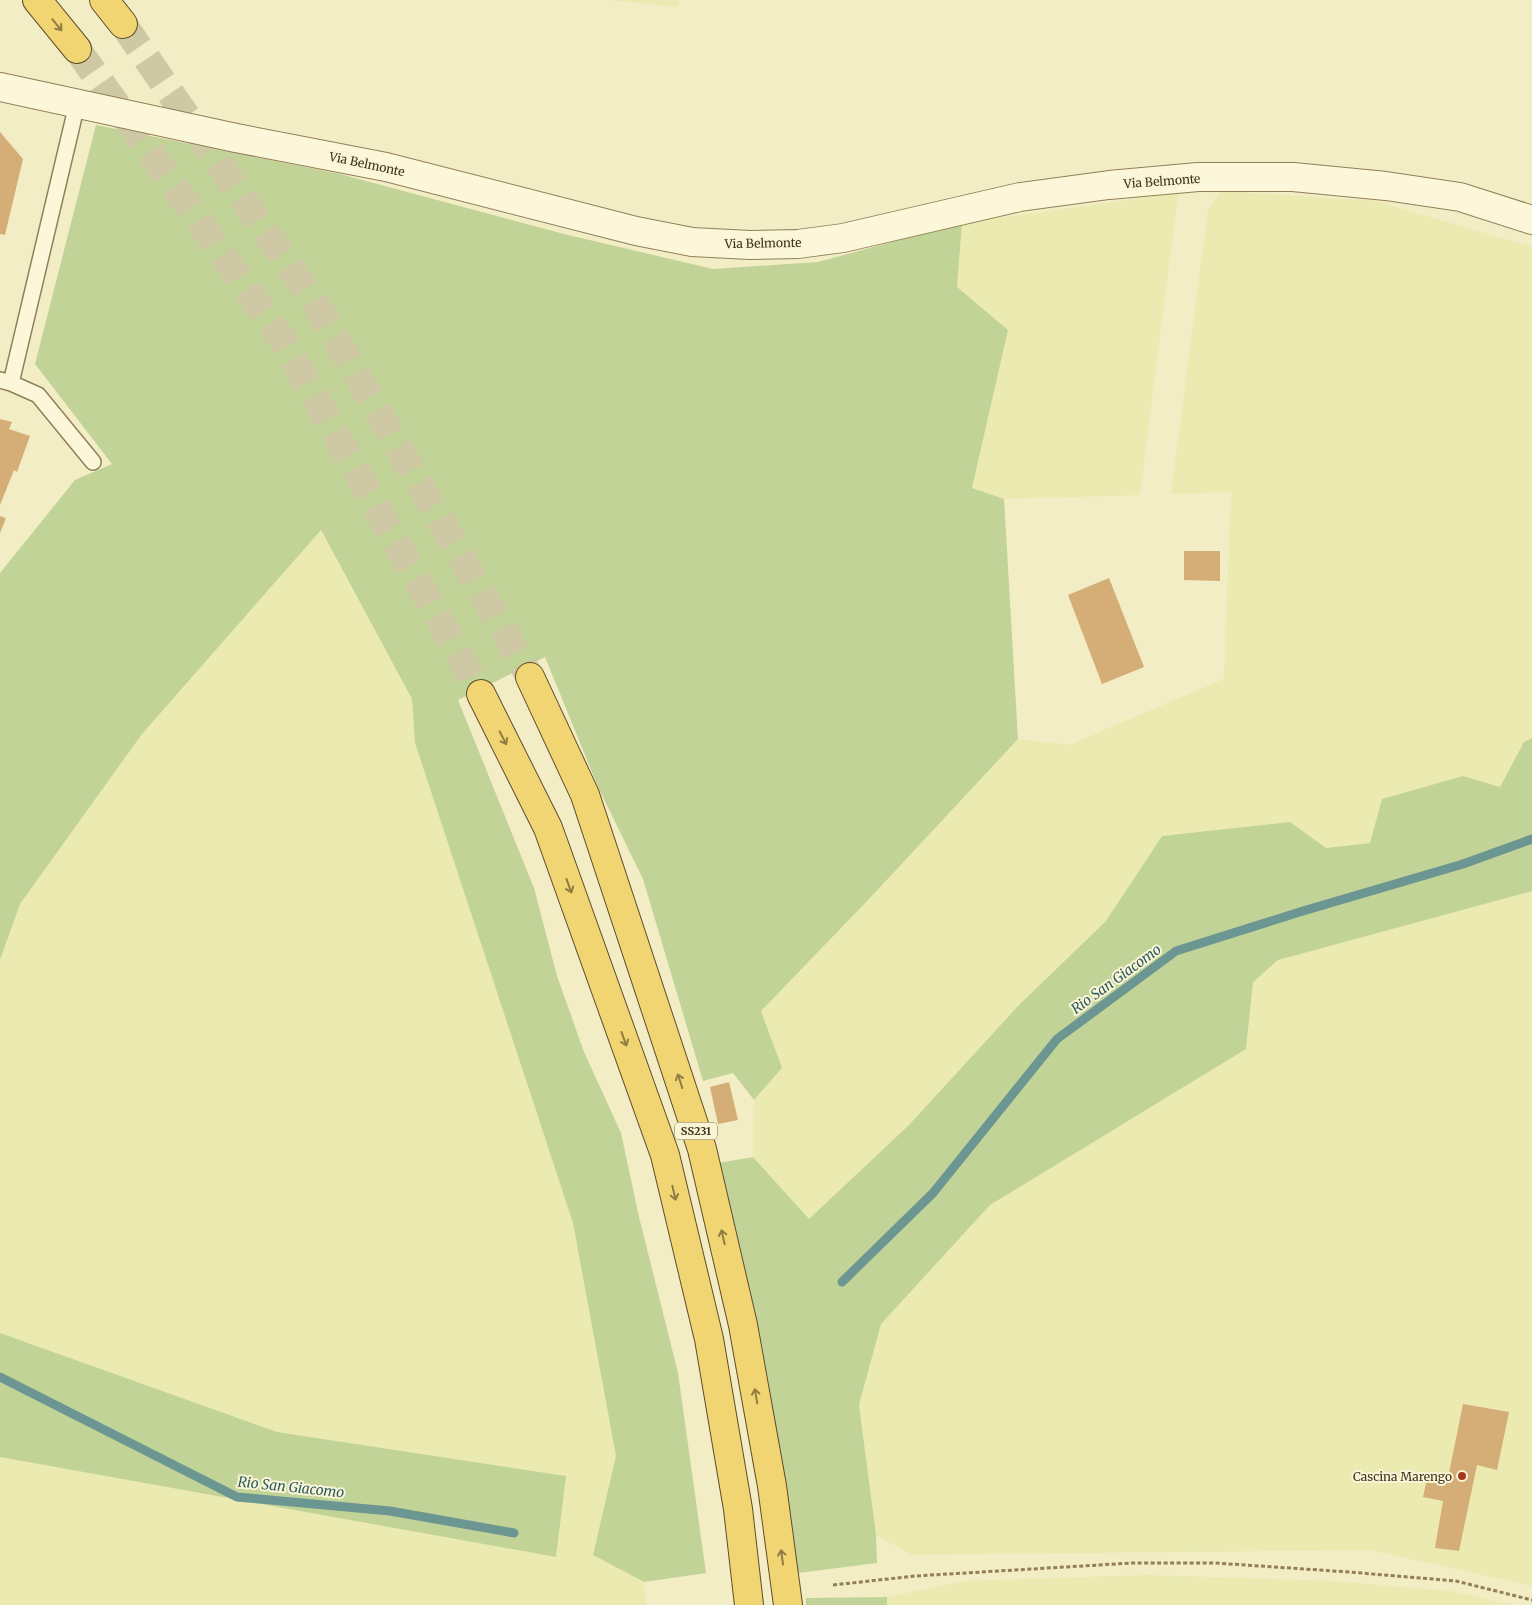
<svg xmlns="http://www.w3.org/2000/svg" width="1532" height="1605" font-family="Merriweather,serif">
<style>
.farmland{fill:#eaeab1}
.green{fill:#c2d397}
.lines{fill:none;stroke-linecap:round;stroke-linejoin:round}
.stream{stroke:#6c9692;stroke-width:9}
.building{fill:#d5ad76}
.trunk-tunnel{stroke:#cfc8a4;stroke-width:28;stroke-dasharray:28 14;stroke-linecap:butt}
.service-casing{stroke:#917f58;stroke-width:18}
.minor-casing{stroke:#917f58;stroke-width:30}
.trunk-casing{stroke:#5e4c2d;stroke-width:30}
.path{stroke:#917f58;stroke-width:3;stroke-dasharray:4 2.5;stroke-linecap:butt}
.service{stroke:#fcf7d9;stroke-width:15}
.minor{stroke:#fcf7d9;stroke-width:28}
.trunk{stroke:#f2d573;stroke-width:28}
.oneway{stroke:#907c44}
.poi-dot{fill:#a73521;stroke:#f9f5d5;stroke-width:2}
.labels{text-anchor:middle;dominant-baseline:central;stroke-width:4;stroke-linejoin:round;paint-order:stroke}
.shield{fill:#f9f5d5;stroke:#776d55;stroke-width:1}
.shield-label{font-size:11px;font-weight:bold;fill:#3f331e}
.street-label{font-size:12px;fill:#3f331e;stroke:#f9f5d5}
.poi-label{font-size:12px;fill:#3f331e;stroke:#f9f5d5;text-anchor:end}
.water-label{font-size:14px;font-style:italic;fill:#2b5b60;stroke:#f9f5d5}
</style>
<rect width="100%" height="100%" fill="#f3edc5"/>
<path class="farmland" d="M610 0H679L678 7Z
M1221 191 1376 201 1532 247V738L1524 742 1500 787 1463 776 1382 799 1370 843 1326 848 1291 823 1162 836 1106 921 1019 1005 909 1125 809 1220 753 1157 754 1100 782 1068 761 1011 869 899 1018 739 1069 745 1224 679 1231 492 1171 494 1208 210Z
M1178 193 1140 495 1004 499 972 488 1008 330 957 287 962 223Z
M320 530 412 699 415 743 573 1223 616 1456 593 1555 644 1582 646 1605H0V1457L556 1557 565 1476 277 1432 0 1333V961L20 904 142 734Z
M1532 891V1586L1370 1550 912 1555 876 1535 859 1405 881 1324 990 1205 1246 1049 1253 982 1278 960Z
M1148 1575 1334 1581 1451 1591 1512 1605H887V1597L966 1581Z"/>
<path class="green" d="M96 125 340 174 564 234 713 269 818 262 962 223 957 287 1008 330 972 488 1004 499 1018 739 869 899 761 1011 782 1068 754 1100 733 1073 703 1081 643 879 598 787 545 657 458 700 534 888 557 976 584 1052 621 1133 639 1217 678 1373 706 1573 644 1582 593 1555 616 1456 573 1223 415 743 412 699 321 530 142 734 20 904 0 960V573L75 480 112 464 35 364Z
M1532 738V891L1278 960 1253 982 1246 1049 990 1205 881 1324 859 1405 876 1535 877 1563 798 1573 768 1379 718 1163 753 1157 809 1219 909 1125 1019 1005 1106 921 1162 836 1290 822 1326 848 1370 843 1382 799 1463 776 1500 787 1524 742Z
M0 1333 277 1432 566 1476 556 1557 0 1457Z
M887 1597V1605H806V1598Z"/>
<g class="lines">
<path class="stream" d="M842 1282 933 1193 1057 1039 1176 951 1303 911 1463 864 1532 839
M0 1377 237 1497 390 1511 514 1533"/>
</g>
<path class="building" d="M0 132 23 159 5 235 0 234Z
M0 419 12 422 9 429 30 436 17 472 14 470 0 505Z
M0 516 6 518 0 533Z
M1184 551H1220V581L1184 580Z
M1109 578 1144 667 1102 684 1068 595Z
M729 1082 738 1120 718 1124 710 1087Z
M1463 1404 1509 1412 1497 1470 1477 1465 1459 1551 1435 1548 1443 1501 1423 1497 1428 1474 1448 1478Z"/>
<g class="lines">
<path class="trunk-tunnel" d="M123 24 319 309 530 677
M77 49 283 340 481 694"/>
<defs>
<path id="service" d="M0 380 11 383 77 104
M11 383 38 395 93 462"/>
<path id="minor" d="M0 87 236 138 386 167 636 231 692 242 750 245 798 244 843 238 1020 197 1109 185 1198 177H1293L1386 186 1460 197 1532 220"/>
<path id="trunk" d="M37 0 77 49
M104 0 123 24
M530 677 585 795 702 1149 743 1325 772 1486 788 1605
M481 694 548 828 665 1155 709 1339 738 1509 749 1605"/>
</defs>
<use href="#service" class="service-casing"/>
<use href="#minor" class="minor-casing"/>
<use href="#trunk" class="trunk-casing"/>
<path class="path" d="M833 1585 915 1576 1132 1563H1215L1349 1572 1456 1581 1532 1600"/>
<use href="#service" class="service"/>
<use href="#minor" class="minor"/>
<use href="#trunk" class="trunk"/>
</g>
<defs><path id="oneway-shaft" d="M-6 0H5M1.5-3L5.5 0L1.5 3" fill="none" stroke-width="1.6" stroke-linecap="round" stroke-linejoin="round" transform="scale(1.25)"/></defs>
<g class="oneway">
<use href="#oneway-shaft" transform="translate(57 25) rotate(51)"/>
<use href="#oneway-shaft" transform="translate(503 738) rotate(63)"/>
<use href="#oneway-shaft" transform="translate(569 886) rotate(70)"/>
<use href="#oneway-shaft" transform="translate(624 1039) rotate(70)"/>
<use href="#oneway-shaft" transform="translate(680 1081) rotate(-108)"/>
<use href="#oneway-shaft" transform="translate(674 1193) rotate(77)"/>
<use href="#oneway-shaft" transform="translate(723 1237) rotate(-103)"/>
<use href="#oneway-shaft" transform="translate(756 1396) rotate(-100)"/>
<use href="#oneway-shaft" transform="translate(782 1557) rotate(-98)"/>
</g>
<circle class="poi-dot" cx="1462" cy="1476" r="5"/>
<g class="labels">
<rect class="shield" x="675" y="1122.5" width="42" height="17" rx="4"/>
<g class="shield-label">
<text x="696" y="1131">SS231</text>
</g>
<g class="street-label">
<text transform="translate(367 164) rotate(12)">Via Belmonte</text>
<text transform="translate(1162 181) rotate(-4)">Via Belmonte</text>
<text transform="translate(763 243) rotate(-1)">Via Belmonte</text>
</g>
<g class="poi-label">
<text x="1452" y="1476">Cascina Marengo</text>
</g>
<g class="water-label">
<text transform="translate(1116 979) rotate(-36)">Rio San Giacomo</text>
<text transform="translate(291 1487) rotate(6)">Rio San Giacomo</text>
</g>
</g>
</svg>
